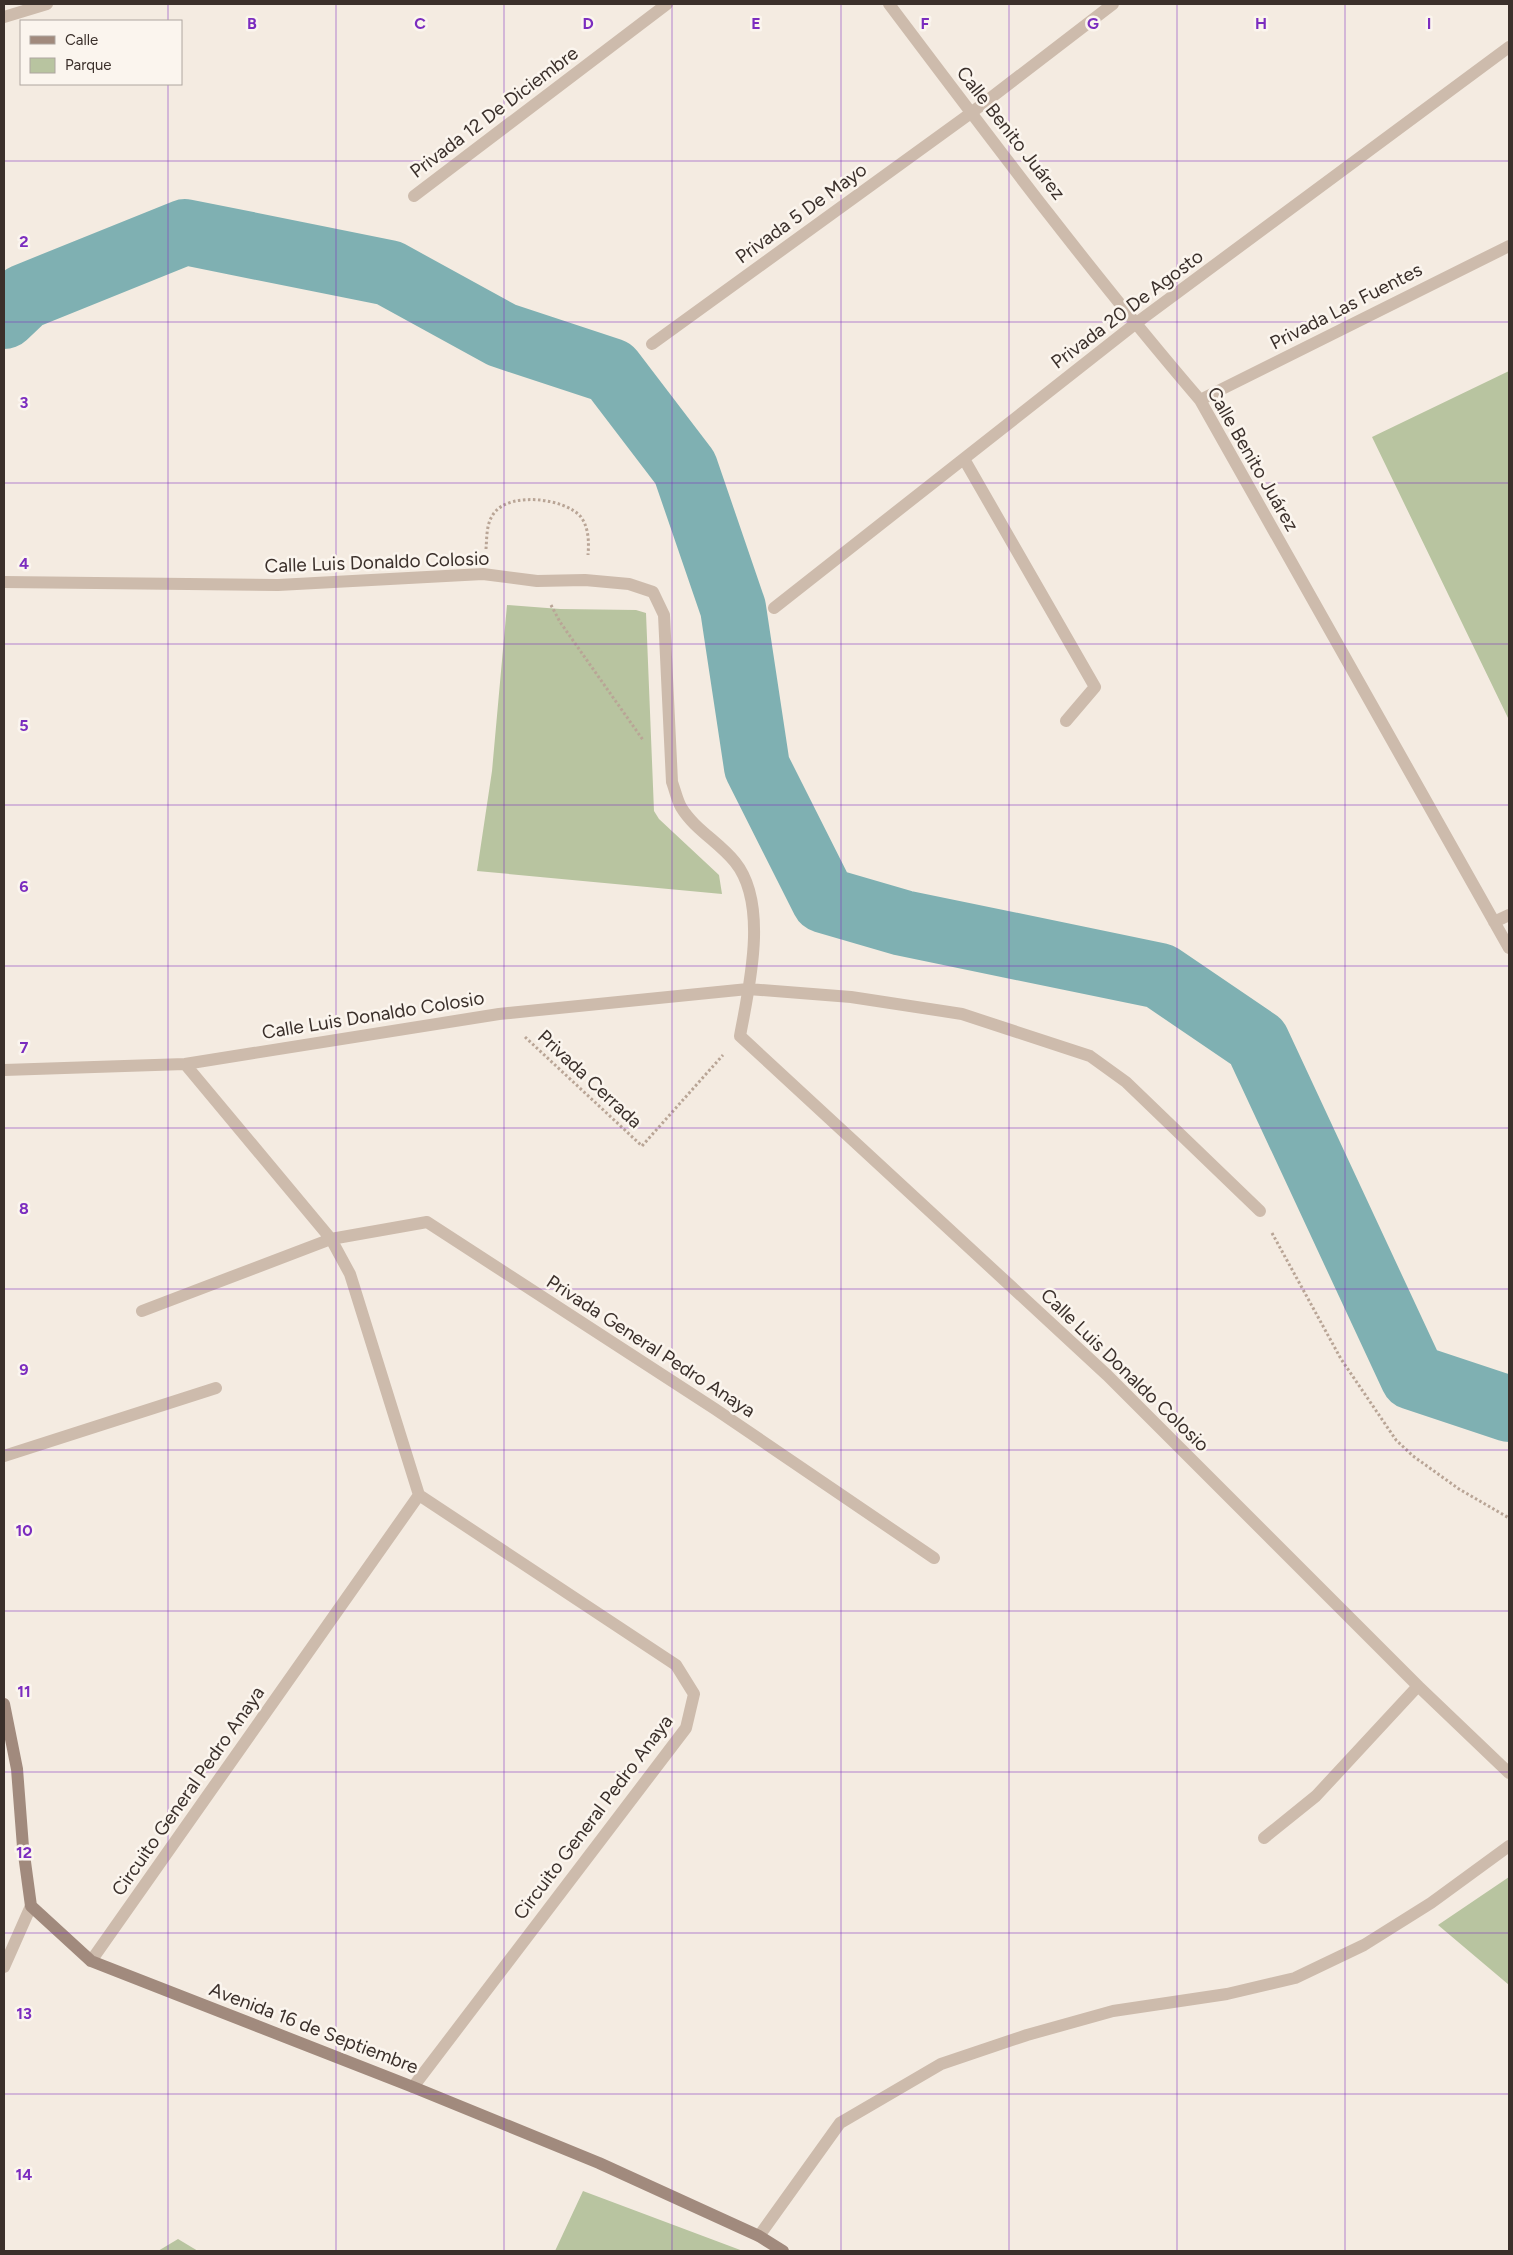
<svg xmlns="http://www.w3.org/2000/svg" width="1513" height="2255" font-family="Figtree,sans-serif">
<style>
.green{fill:#b8c4a0}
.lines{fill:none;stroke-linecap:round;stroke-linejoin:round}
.river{stroke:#7fb0b2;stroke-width:66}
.path{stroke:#b9a596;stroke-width:3;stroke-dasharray:2.5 2.5;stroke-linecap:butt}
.minor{stroke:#cdbbac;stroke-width:12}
.tertiary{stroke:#cdbbac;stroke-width:12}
.secondary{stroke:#a18a7d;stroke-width:12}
.grid{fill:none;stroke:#7b2cbf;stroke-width:1;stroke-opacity:0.55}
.labels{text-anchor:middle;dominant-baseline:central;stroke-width:5;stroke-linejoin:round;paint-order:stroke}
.street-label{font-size:19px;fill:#3b302b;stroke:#fbf5ee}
.grid-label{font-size:16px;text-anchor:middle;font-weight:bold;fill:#7b2cbf;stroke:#fbf5ee;stroke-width:5;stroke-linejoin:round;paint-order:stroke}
</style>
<rect width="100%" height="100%" fill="#f4ebe1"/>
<path class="green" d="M1509 371V720L1372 437Z
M507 605 560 609 636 610 646 613 654 811 659 819 719 875 722 894 477 871 492 771Z
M1509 1877V1985L1438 1925Z
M583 2191 743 2251H555Z
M178 2239 198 2251H158Z"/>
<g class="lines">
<path class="river" d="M4 316 24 297 185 232 389 273 502 335 611 371 685 468 733 608 757 767 824 900 903 923 1160 976 1257 1042 1413 1377 1509 1409"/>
<path class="path" d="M486 549C487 537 486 522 495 512 511 492 565 498 581 517 589 528 589 543 588 555
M551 605 560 622 643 740
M525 1037 642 1146 723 1055
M1272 1233 1341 1359 1396 1440 1413 1456 1459 1489 1509 1518"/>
<path class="minor" d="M889 4C990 138 1091 273 1200 400L1509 948
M414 196 667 4
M652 344 971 113 1113 4
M1200 400 1509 246
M964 459 1095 687 1066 721
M4 582 278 585 483 574 537 581 585 580 629 584 653 592 664 615 672 782C675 790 677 800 681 807 694 829 719 842 735 862 769 904 749 987 740 1036L1107 1375 1418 1686 1509 1773
M774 608 1135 324 1509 47
M1494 922 1509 915
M185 1064 331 1239 350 1274 419 1495 676 1665 694 1694 686 1728 413 2087
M4 1070 185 1064 499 1014 748 989 851 997 962 1014 1090 1056 1126 1082 1260 1211
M142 1311 331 1239 427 1222 715 1409 934 1558
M4 1456 216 1388
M1264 1838 1316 1796 1418 1686
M91 1961 419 1495
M759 2236 840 2123 941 2064 1027 2035 1113 2011 1227 1994 1295 1978 1364 1945 1431 1903 1509 1846"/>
<path class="tertiary" d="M4 17 47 4
M4 1967 31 1906"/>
<path class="secondary" d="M4 1704 17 1769 23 1847 31 1906 91 1961 413 2087 599 2163 759 2236 783 2251"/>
</g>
<path class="grid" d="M168 4V21M336 4V2251M504 4V2251M672 4V2251M841 4V2251M1009 4V2251M1177 4V2251M1345 4V2251M168 84V2251M4 161H1509M4 322H1509M4 483H1509M4 644H1509M4 805H1509M4 966H1509M4 1128H1509M4 1289H1509M4 1450H1509M4 1611H1509M4 1772H1509M4 1933H1509M4 2094H1509"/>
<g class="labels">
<g class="street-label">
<text transform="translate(494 112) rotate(-37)">Privada 12 De Diciembre</text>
<text transform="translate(1011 133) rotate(52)">Calle Benito Juárez</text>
<text transform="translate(801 213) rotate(-36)">Privada 5 De Mayo</text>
<text transform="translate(1346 306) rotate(-27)">Privada Las Fuentes</text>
<text transform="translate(1127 309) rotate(-37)">Privada 20 De Agosto</text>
<text transform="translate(1253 459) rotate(60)">Calle Benito Juárez</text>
<text transform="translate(377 562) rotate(-2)">Calle Luis Donaldo Colosio</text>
<text transform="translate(373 1015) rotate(-9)">Calle Luis Donaldo Colosio</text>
<text transform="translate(590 1079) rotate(43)">Privada Cerrada</text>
<text transform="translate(651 1346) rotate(33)">Privada General Pedro Anaya</text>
<text transform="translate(1125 1370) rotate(44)">Calle Luis Donaldo Colosio</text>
<text transform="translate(188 1791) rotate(-55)">Circuito General Pedro Anaya</text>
<text transform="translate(593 1817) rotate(-53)">Circuito General Pedro Anaya</text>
<text transform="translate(314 2028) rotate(21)">Avenida 16 de Septiembre</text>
</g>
</g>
<g class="grid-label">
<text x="252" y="29">B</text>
<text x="420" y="29">C</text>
<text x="588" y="29">D</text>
<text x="756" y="29">E</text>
<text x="925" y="29">F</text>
<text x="1093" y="29">G</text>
<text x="1261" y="29">H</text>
<text x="1429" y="29">I</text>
<text x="24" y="247">2</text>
<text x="24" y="408">3</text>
<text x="24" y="569">4</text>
<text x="24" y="731">5</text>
<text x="24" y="892">6</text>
<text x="24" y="1053">7</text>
<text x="24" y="1214">8</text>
<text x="24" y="1375">9</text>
<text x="24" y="1536">10</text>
<text x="24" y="1697">11</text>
<text x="24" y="1858">12</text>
<text x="24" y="2019">13</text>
<text x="24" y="2180">14</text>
</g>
<rect width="1513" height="2255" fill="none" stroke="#3b302b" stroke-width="10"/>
<rect x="20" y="20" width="162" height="65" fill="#fbf5ee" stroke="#aea6a0"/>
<rect x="30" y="36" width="25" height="8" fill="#a18a7d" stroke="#aea6a0"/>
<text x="65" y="45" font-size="15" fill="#3b302b">Calle</text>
<rect x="30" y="58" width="25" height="15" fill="#b8c4a0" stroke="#aea6a0"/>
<text x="65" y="70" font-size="15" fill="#3b302b">Parque</text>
</svg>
